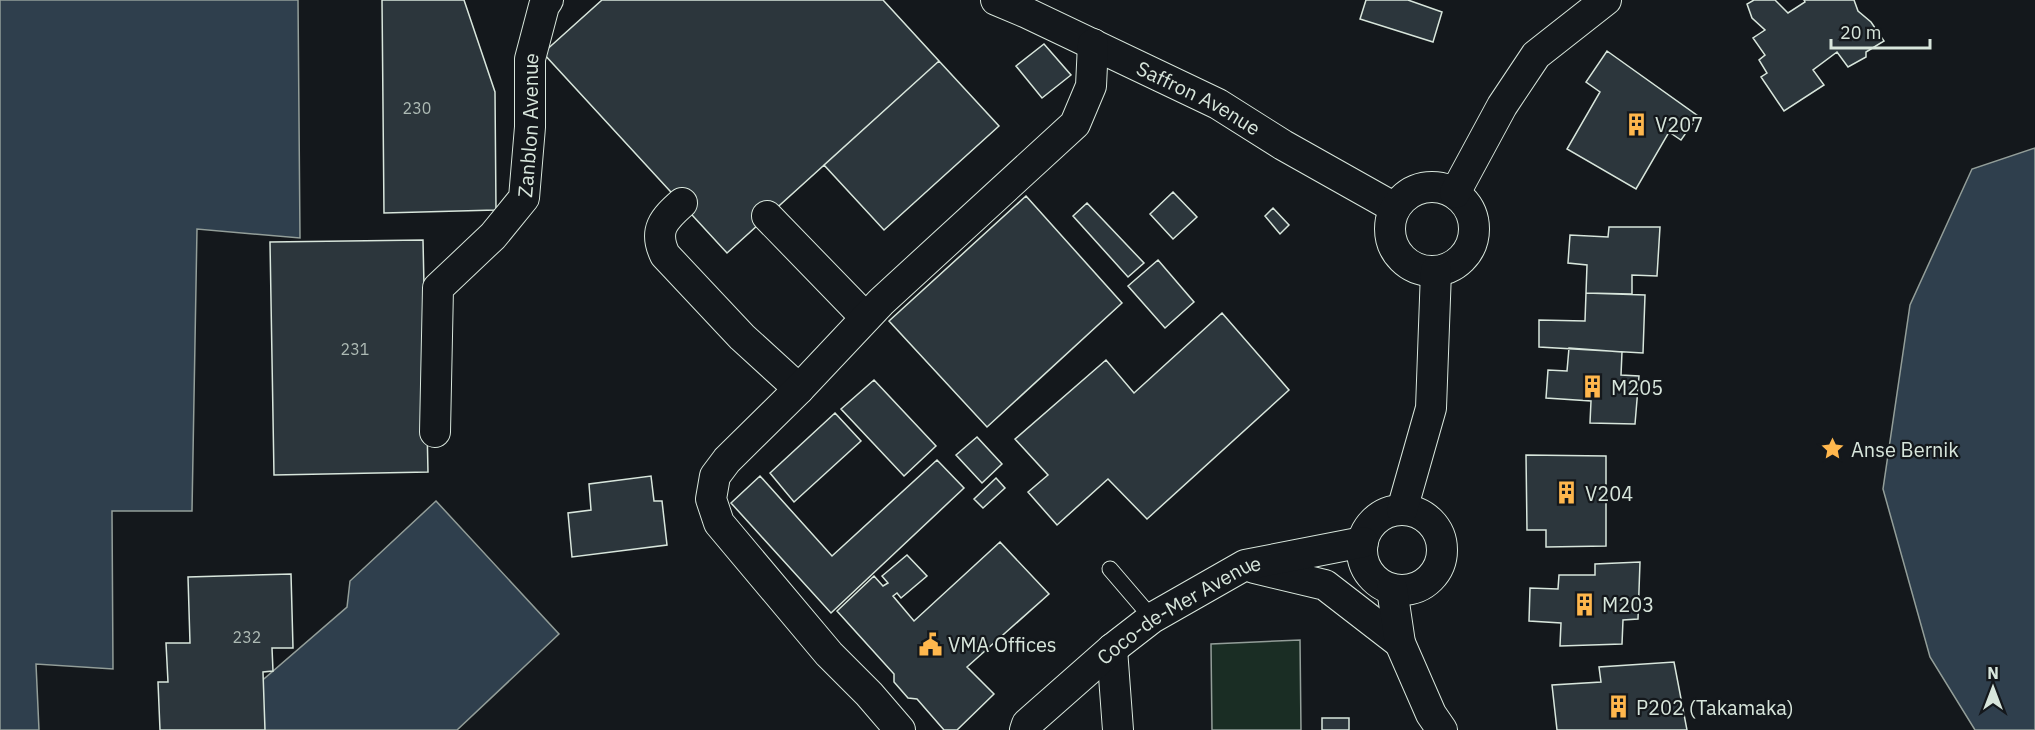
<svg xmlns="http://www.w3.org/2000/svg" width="2035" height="730" font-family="'IBM Plex Sans',sans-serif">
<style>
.green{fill:#1a2d24;stroke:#939e99;stroke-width:1.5}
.water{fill:#2f3f4d;stroke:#939e99;stroke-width:1.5}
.building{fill:#2c363c;stroke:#d8e6dc;stroke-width:1.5}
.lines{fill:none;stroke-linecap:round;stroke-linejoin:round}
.lane-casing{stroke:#d8e6dc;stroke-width:17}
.street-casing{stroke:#d8e6dc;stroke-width:32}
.lane{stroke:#14181c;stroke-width:15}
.street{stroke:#14181c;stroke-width:30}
.labels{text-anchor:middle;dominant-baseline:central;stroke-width:4.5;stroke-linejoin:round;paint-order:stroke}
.number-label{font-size:16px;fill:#adbab4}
.street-label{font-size:20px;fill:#d8e6dc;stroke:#14181c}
.poi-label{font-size:20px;fill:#d8e6dc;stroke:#14181c;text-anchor:start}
</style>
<rect width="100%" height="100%" fill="#14181c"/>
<path class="green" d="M1300 640 1301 730H1212L1211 644Z"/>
<path class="water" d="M0 0H298L300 238 197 229 192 511H112L113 669 36 664 39 730H0Z
M2035 148V730H1975L1930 657 1883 489 1910 305 1972 169Z
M436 501 559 634 457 730H205L347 607 350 581Z"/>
<path class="building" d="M382 0H464L495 92 496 210 384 213Z
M602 0H883L939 61 727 253 543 53Z
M1366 0H1408L1442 12 1433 42 1360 19Z
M1754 0H1775L1788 13 1805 2 1804 0H1854L1858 11 1871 22 1884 41 1866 52V57L1848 67 1837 52 1813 70 1824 85 1784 111 1761 77 1767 73 1759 60 1765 55 1753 38 1765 30 1752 18 1747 4Z
M1044 44 1071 75 1042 98 1016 66Z
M1607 51 1698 116 1681 140 1669 132 1636 189 1567 149 1600 92 1586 82Z
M939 61 999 126 884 230 824 165Z
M1173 192 1197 217 1173 239 1150 214Z
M1026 196 1122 303 987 427 889 321Z
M1087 203 1144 263 1128 277 1073 216Z
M1273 208 1289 225 1280 234 1265 216Z
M1609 227H1660L1657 276 1632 275V294L1586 293 1587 265 1568 263 1570 235 1608 237Z
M423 240 428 472 274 475 270 242Z
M1158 260 1194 302 1165 328 1128 286Z
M1586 293 1645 295 1643 353 1539 347V320L1585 321Z
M1222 313 1289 390 1147 519 1108 479 1057 525 1028 492 1048 475 1015 439 1106 360 1134 393Z
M1569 348 1622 352 1621 375 1639 376 1635 424 1590 423 1591 401 1546 398 1548 370 1567 371Z
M874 380 936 446 904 476 841 409Z
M835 413 861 441 794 502 770 473Z
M977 437 1002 464 982 483 956 455Z
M1526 455 1606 456V546L1546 547V530H1527Z
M937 460 964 488 831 613 731 503 760 476 832 556Z
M651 476 654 501H662L667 545 572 557 568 513 591 510 589 484Z
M996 478 1005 488 983 508 974 499Z
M1000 542 1049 594 967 667 994 694 957 730H944L917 699 908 698 894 682V674L837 611 874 576 883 586 888 583 882 576 907 555 927 576 901 598 897 593 893 596 914 621Z
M1640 562 1638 619 1623 620 1622 644 1560 646 1561 623 1529 621 1530 588 1558 589 1559 575H1595V564Z
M291 574 293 648H272L273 671 263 672 265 730H160L158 682H168L166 643H190L188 577Z
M1674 662 1687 730H1557L1552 685 1601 682 1599 667Z
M1322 718H1349V730H1322Z"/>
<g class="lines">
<defs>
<path id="lane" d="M1110 569 1152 618"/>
<g id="street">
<path id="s1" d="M996 0 1027 13 1218 104 1283 145 1395 208"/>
<circle cx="1432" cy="229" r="42"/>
<path d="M1455 193 1502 106 1536 55 1606 0"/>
<path d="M682 203C664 219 653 230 665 255L742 337 799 389"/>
<path d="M767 216 865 317"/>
<path id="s2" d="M435 432 438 288 493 236 524 198 530 127V59L544 6 548 0"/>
<circle cx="1402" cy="550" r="40"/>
<path d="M1402 510 1431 408 1436 271"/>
<path d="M1254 568 1325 585 1400 643"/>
<path d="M1392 589 1400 643 1431 714 1442 730"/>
<path d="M1112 649 1118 730"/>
<path d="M900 730 869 694 829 654 719 523 711 499 715 476 727 460 799 389 881 302 1075 124 1091 86 1093 44"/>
<path id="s3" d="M1025 730 1027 724 1036 716 1112 649 1152 618 1245 565 1363 542"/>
</g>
</defs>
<use href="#lane" class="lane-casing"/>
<use href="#street" class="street-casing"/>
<use href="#lane" class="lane"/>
<use href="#street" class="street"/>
</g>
<defs>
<symbol id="building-bare" viewBox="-9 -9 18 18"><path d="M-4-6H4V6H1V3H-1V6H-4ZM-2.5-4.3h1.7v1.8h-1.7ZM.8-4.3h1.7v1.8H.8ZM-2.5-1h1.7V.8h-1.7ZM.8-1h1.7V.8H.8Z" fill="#ffb74d" stroke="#14181c" stroke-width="2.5" paint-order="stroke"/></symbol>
<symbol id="sight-bare" viewBox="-9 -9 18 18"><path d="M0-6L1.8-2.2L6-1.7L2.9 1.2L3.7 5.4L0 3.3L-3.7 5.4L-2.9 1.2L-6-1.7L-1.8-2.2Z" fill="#ffb74d" stroke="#14181c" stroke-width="2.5" paint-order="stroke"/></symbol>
<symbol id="civic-bare" viewBox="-9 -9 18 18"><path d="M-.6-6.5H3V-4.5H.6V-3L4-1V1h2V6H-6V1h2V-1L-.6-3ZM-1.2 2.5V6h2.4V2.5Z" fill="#ffb74d" stroke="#14181c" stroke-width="2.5" paint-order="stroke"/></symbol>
</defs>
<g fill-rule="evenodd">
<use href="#building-bare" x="1620" y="108" width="33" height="33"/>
<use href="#building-bare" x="1576" y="370" width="33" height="33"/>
<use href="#sight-bare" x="1816" y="432" width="33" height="33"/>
<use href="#building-bare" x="1550" y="476" width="33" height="33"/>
<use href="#building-bare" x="1568" y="588" width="33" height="33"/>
<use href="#civic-bare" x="914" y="628" width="33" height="33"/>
<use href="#building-bare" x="1602" y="690" width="33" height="33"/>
</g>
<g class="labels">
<g class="number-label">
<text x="417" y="108">230</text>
<text x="355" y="349">231</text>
<text x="247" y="637">232</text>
</g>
<g class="street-label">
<text stroke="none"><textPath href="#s1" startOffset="225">Saffron Avenue</textPath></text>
<text stroke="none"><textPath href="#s2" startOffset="342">Zanblon Avenue</textPath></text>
<text stroke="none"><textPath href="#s3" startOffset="198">Coco-de-Mer Avenue</textPath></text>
</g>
<g class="poi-label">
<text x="1655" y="124">V207</text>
<text x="1611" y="387">M205</text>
<text x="1851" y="449">Anse Bernik</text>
<text x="1585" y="493">V204</text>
<text x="1602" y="604">M203</text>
<text x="948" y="644">VMA Offices</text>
<text x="1636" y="707">P202 (Takamaka)</text>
</g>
</g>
<g transform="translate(1993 688)" stroke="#14181c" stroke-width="4.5" paint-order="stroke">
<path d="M0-4.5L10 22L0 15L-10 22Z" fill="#d8e6dc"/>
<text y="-9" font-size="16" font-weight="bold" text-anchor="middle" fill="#d8e6dc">N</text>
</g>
<path d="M1831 39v9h99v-9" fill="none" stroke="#d8e6dc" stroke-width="3"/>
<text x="1840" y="39" font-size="18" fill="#d8e6dc" stroke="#14181c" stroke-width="4.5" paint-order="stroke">20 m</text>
</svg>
